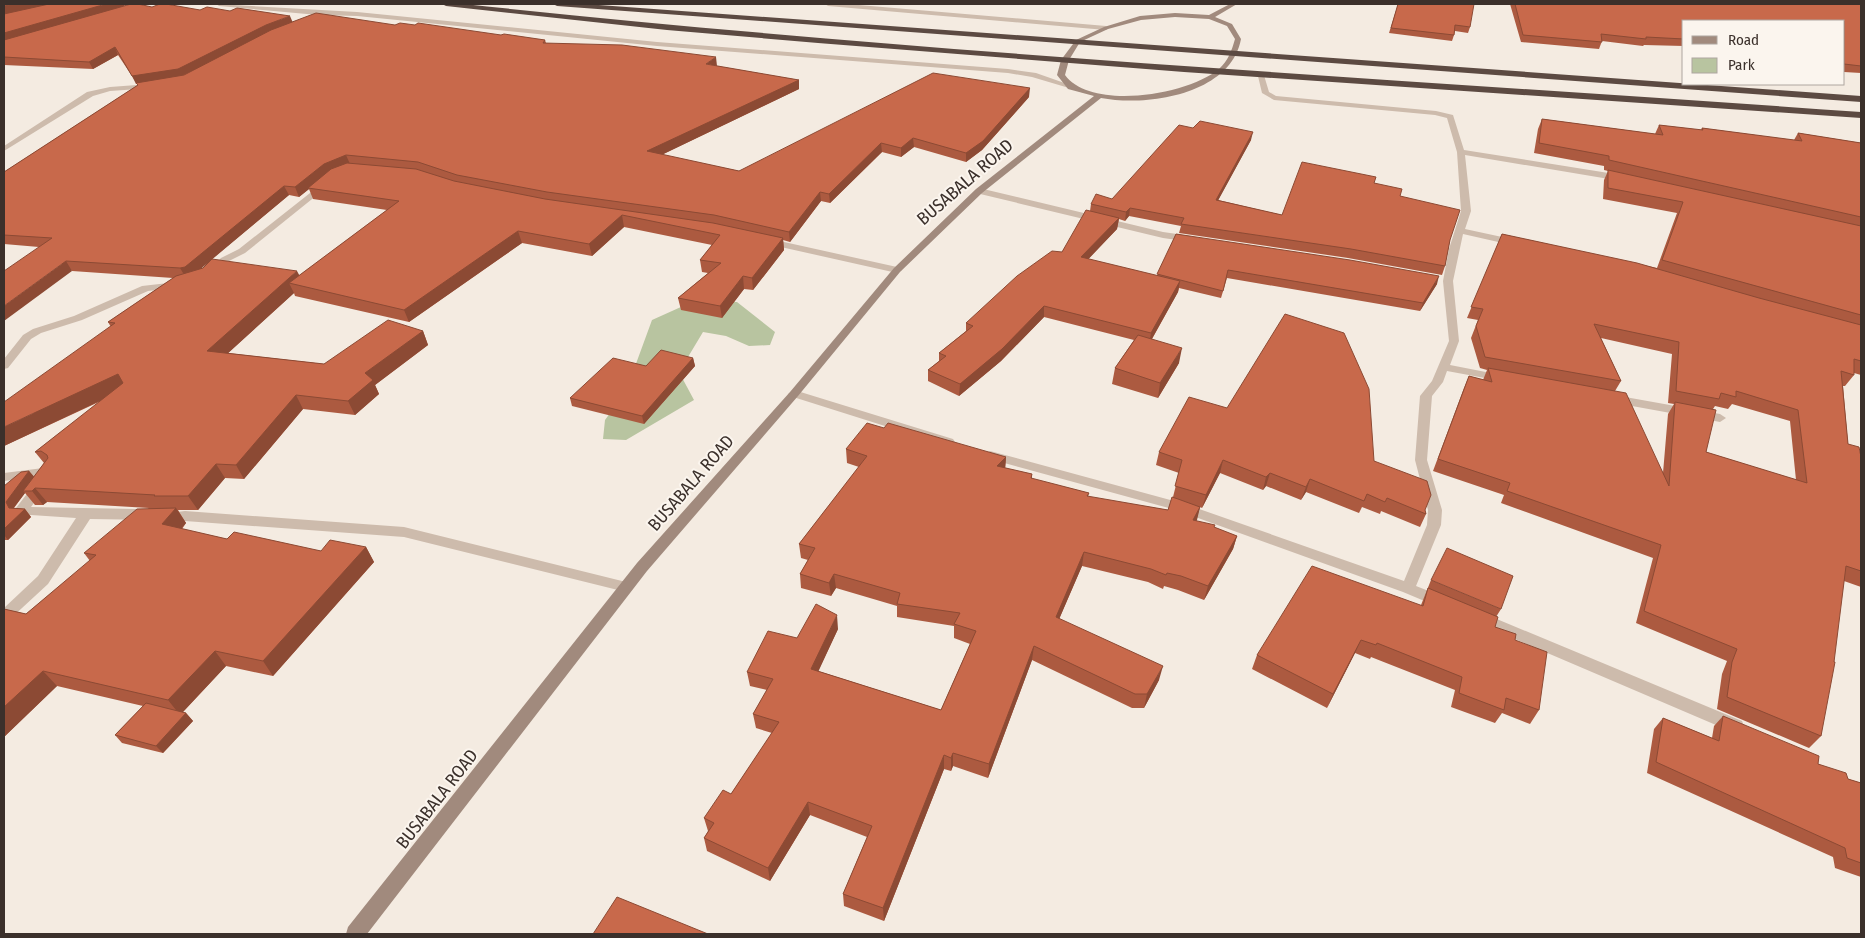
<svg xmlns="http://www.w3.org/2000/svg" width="1865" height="938" font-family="'Fira Sans Condensed',sans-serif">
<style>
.green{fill:#b8c4a0}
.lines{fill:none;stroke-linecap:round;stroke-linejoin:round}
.street{fill:#cdbbac;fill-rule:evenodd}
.secondary{fill:#a18a7d;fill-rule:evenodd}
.highway{fill:#5c4a42;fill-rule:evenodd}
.wall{fill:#ac5a40;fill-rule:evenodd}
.shaded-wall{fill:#8c4a34}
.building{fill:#c8694b;stroke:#8c4a34}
.labels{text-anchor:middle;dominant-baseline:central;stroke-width:4;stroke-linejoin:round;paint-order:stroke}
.street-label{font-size:18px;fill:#3b302b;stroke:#fbf5ee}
</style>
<rect width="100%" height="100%" fill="#f4ebe1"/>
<path class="green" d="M692 302H737L775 332 770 345 749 346 726 336 703 332 679 372 694 400 626 440 603 439 605 420 626 391 652 320Z"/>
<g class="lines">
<path class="street" d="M216 4 357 12 657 42 1008 69 1036 73 1073 86 1069 88 1032 77 1008 73 657 46 357 16 318 15 219 6Z
M825 4H847L1106 26 1109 28 1106 30 828 6Z
M1257 72H1263L1269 92 1276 96 1436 111 1453 115 1464 150 1621 175 1625 178 1621 181 1465 155 1471 211 1465 229 1516 240 1521 243 1516 246 1463 234 1453 281 1459 341 1450 365 1501 375 1507 378 1501 381 1447 371 1443 382 1432 396 1427 460 1442 510 1441 525 1416 586 1444 597 1446 601 1444 605 1439 606 1434 605 1403 592 1176 510 986 458 984 455 990 451 1185 504 1404 581 1427 525 1428 510 1415 460 1420 396 1432 381 1449 341 1443 281 1449 249 1461 211 1457 152 1447 118 1435 115 1274 100 1262 93Z
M150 84 154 86 153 88 110 91 93 96 4 151V146L87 92 110 87Z
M324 182 328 185 327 187 245 253 227 262 214 275H208V271L221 258 239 249Z
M979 188 1163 232 1191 236 1196 239 1191 242 1163 238 976 193 975 191Z
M766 238 897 267 902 270 897 273 763 243 761 241Z
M177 282 182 285 181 287 148 291 82 320 41 333 31 339 8 368 4 369V359L23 335 33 329 74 316 142 286Z
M794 390 953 439 955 442 953 445H945L790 396 788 394Z
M1614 395 1720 414 1726 418 1720 422 1610 402 1608 399 1610 396Z
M51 467 57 471 31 507 136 509 152 514 154 517 152 520 90 519 48 584 9 620 4 622V608L38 576 76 518 16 514 14 511 16 508 40 477 4 481V473Z
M185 511 404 527 626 582 631 583 633 587 631 591 626 592 404 537 185 521 161 520 159 517 161 514Z
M1480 612 1742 721 1744 726 1742 731 1736 733 1730 731 1475 622 1473 618 1475 614Z"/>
<path class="secondary" d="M1230 4H1237L1215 17 1232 24 1241 39C1231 94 1148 107 1101 98L982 193 900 272 798 396 647 571 367 934H346L348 927 637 563 790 392 894 268 976 189 1094 96 1068 89 1057 75 1061 60 1076 40 1104 27 1140 16 1175 13 1209 15ZM1175 17 1209 19 1227 26 1235 39C1232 50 1228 61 1219 69 1188 95 1091 111 1065 75L1069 60 1080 42 1108 29 1141 20Z"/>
<path class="highway" d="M442 4H464C929 54 1395 79 1861 112V118L1184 72 818 43 667 30 446 6Z
M553 4H585L1861 96V102L557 6Z"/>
</g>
<path class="wall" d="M4 4 152 7 200 10 292 22 395 25 545 40 546 43 717 66 799 80V89L661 155 739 171 1029 97 982 150 966 162 914 147 901 157 882 152 830 203 821 201 790 242 783 240 784 250 753 290 744 289 722 318 681 310 678 298 708 273 702 272 700 260 712 245 624 227 592 256 522 243 409 322 295 296 294 293 228 353 324 364 423 331 428 345 375 385 379 394 355 415 303 409 244 479 225 478 198 510H178L186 523 182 529 227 539 321 551 366 547 374 562 273 676 226 666 183 712 186 713 193 721 163 753 122 743 115 735 143 706 57 686 4 737V609L26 614 90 561 84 553 149 508 47 502 43 505H35L25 493 14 508 25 509 31 517 8 540H4V486L29 471 34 477 44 463 35 452 101 401 4 446 111 327 108 322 173 278 72 271 39 247 4 244V172L138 85 118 55 93 69 4 65ZM309 189 313 199 387 210 300 275 201 268 289 195 299 197Z
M1398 4 1470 27 1468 33 1455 31 1454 35 1452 41 1389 33Z
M1510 4H1861V73L1844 72V21H1684V46L1644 45 1643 46 1602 41 1599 49 1521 42Z
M1542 119 1655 134 1659 125 1701 130 1702 128 1794 140 1798 133 1861 143V375L1854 373V375L1845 386H1843L1848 444 1861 457V587L1844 581 1821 736 1809 748 1717 709 1722 674 1727 661 1636 623 1653 558 1501 503 1504 495 1433 471 1464 388 1469 376 1483 380 1487 370 1480 368 1471 338 1478 320 1467 318 1502 234 1657 268 1677 213 1603 199 1604 180 1608 171 1604 170V166L1534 153 1538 129ZM1601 338 1672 354 1668 403 1674 404 1668 414 1663 473 1615 391 1621 381ZM1732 404 1790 421 1796 480 1706 452 1713 409 1715 406 1728 409Z
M1193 128 1251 140 1218 200 1282 215 1374 183 1400 196 1450 240 1445 266 1442 275 1348 258 1179 233 1181 226 1129 216 1125 221 1119 219 1117 229 1088 259 1157 276 1176 234 1437 284 1420 311 1227 278 1221 298 1179 288 1178 292 1152 339 1179 363 1158 398 1112 384 1115 368 1134 340 1044 317 1001 361 959 396 928 381V370L939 361V353L966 331V323L1062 252 1090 211 1091 204 1112 199Z
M693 358 695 366 644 424 572 406 570 398 646 366Z
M884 428 1006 457 1005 468 1032 474V479L1089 493 1088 497 1168 510 1173 497 1179 473 1156 465 1159 452 1374 461 1425 510 1426 514 1420 527 1381 511 1380 514 1362 507 1359 513 1306 492 1301 500 1266 486 1263 490 1220 473 1202 508 1200 507 1196 521 1237 536 1233 549 1204 600 1178 590 1164 586 1163 589 1148 582 1082 566 1059 619 1159 680 1144 708H1132L1032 660 988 778 953 766 951 771 944 769 884 921 844 906 843 894 867 837 810 815 770 881 707 851 704 838 708 831 704 818 731 794 772 733 756 728 753 714 767 690 750 686 747 672 797 638 838 629 818 671 941 710 970 644 954 638V626L897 617V606L836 588 831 596 801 588 800 574 808 560 801 558 799 544 859 467 847 463 846 449Z
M1431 580 1501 609 1496 617 1495 627 1515 640 1539 710 1530 724 1502 713 1495 723 1451 707 1455 690 1371 657 1370 659 1355 653 1327 708 1252 669 1257 655 1421 605Z
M1723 716 1848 779 1861 783V877L1835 868 1833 857 1647 773 1654 729 1663 718 1712 738 1714 726Z"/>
<path class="shaded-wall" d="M16 4H55L4 14V6Z
M106 4H123L125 6 4 41V33Z
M290 16 293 23 181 76 136 84 132 76Z
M115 47 118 55 93 69 89 62Z
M716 57 717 66 706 64Z
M799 80V89L649 161 647 151Z
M1030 88 1029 97 982 150 966 162V153Z
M1253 132 1251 140 1214 208 1216 200Z
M913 138 914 147 901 157V148Z
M881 143 882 152 830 203 829 194Z
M346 155 350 164 308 188 309 189 299 197 295 187 324 164Z
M284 186 289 195 191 277 186 278 180 268Z
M820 192 821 201 790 242 789 232Z
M1130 208 1129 216 1125 221 1126 212Z
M622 215 624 227 592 256 589 244Z
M1119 218 1117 229 1080 268 1081 257Z
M518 231 522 243 409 322 404 310Z
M783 238 784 250 753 290 752 278Z
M66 261 72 271 4 321V306Z
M297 271 304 284 289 283 294 293 215 365 207 351Z
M743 276 744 289 722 318 720 306Z
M1439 276 1437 284 1420 311 1423 303Z
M1180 281 1178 292 1149 344 1151 333Z
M1044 306V317L1001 361 959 396 960 384Z
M423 331 428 345 375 385 379 394 355 415 348 401 365 373Z
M1182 348 1179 363 1158 398 1160 383Z
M693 358 695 366 644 424 642 416Z
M118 374 127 388 4 446V427Z
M296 395 303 409 244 479 236 465Z
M1006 457 1005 471 997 466Z
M1223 460 1220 473 1202 508 1206 495Z
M216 464 225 478 198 510 188 496Z
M29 471 36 479 23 491 25 493 12 510 9 508 6 502Z
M1270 473 1266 486 1263 490 1266 477Z
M1310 479 1306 492 1301 500 1306 487Z
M35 488 47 502 43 505 32 491Z
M1200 507 1197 520 1190 534 1193 520Z
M176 508 186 523 172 539 162 524Z
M25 509 31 517 8 540 4 535V529Z
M1237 536 1233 549 1204 600 1208 586Z
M366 547 374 562 273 676 263 661Z
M1084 552 1082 566 1054 631 1056 617Z
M834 574 836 588 831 596 829 583Z
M837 615 838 629 813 683 811 669Z
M1361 640 1355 653 1327 708 1333 694Z
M1034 646 1032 660 988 778 989 764Z
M215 651 226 666 180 715 168 700Z
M1163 666 1159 680 1144 708 1147 694Z
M43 671 57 686 4 737V707Z
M186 713 193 721 163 753 156 746Z
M953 753V766L951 771V758Z
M944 755V769L884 921 883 908Z
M808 802 810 815 770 881 768 868Z"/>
<path class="building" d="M4 4H16L4 6Z
M49 4H106L4 33V14Z
M131 4H138L152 7 160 4H166L200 10 207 7 230 11 237 8 290 16 266 25 178 69 132 76 115 47 89 62 4 57V40Z
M1398 4H1474L1470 27 1455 25 1454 35 1391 28Z
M1515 4H1861V66L1844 64V21H1684V39L1646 37V39L1601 34 1602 42 1523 35Z
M316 13 395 25 400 23 415 25 418 23 501 35 504 34 545 40 543 43 622 45 716 57 706 64 799 80 647 151 739 171 933 73 1030 88 983 141 966 153 913 138 901 148 881 143 829 194 820 192 789 232 714 215 547 192 457 175 418 162 346 155 324 164 295 187 284 186 185 267 180 268 66 261 4 306V271L52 238 4 235V181L5 180H4V172L138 85 136 83 184 75 271 30Z
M1542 119 1663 135 1659 125 1703 130 1702 128 1802 141 1798 133 1861 143V217L1609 160V156L1539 143Z
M1200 121 1253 132 1216 200 1282 215 1302 162 1376 177 1374 183 1402 189 1400 196 1460 210 1450 240 1445 266 1351 249 1181 224 1184 218 1130 208 1126 212 1091 204 1096 194 1112 199 1179 125 1193 128Z
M347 163 416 169 454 181 545 199 713 223 783 238 752 278 743 276 720 306 678 298 721 263 700 260 720 235 622 215 589 244 518 231 404 310 289 283 399 201 308 188 331 169Z
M1608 170 1861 226V315L1662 260 1683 202 1608 188Z
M1086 210 1119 218 1081 257 1180 281 1151 333 1044 306 1002 349 960 384 928 370 946 356 939 353 973 326 966 323 1017 276 1052 251 1062 252Z
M1176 234 1350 260 1439 276 1423 303 1228 270 1223 291 1157 274Z
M1502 234 1637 263 1759 298 1861 325V361L1854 359V375L1841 371 1848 444 1859 447 1861 457V571L1846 566 1834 662H1835L1821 736 1727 697 1732 662 1737 649 1644 611 1661 545 1507 491 1510 483 1438 459 1469 376 1492 382 1488 368 1626 393 1669 486 1675 402 1716 410 1706 452 1807 483 1798 410 1736 391V397L1721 393 1719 399 1676 391 1679 342 1594 324 1621 381 1485 357 1476 326 1483 309 1471 307Z
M212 259 297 271 207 351 324 364 388 320 423 331 365 373 373 380 348 401 296 395 236 465 216 464 188 496H154L155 495 35 488 32 491H23L48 458 47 455 41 451 35 452 123 383 118 374 4 427V402L115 323 108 322 176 276 203 268Z
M1285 314 1344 333 1369 389 1374 461 1427 481 1431 495 1425 510 1426 514 1387 498 1385 502 1367 494 1364 501 1310 479 1306 487 1270 473 1266 477 1223 460 1206 495 1175 486 1182 460 1159 452 1189 397 1227 408Z
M1138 335 1182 348 1160 383 1115 368Z
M661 350 693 358 642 416 570 398 613 358 646 366Z
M867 423 884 428 888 423 1006 457 997 466 1032 474 1031 478 1089 493 1087 496 1168 510 1172 497 1178 499 1200 507 1193 520 1215 525 1214 527 1237 536 1208 586 1181 576 1167 573 1166 575 1151 569 1084 552 1056 617 1163 666 1147 694H1135L1034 646 989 764 953 753 951 758 944 755 883 908 843 894 872 826 808 802 768 868 704 838 714 823 704 818 723 790 731 794 779 722 753 714 773 679 747 672 768 631 797 638 816 604 837 615 811 669 941 710 976 631 954 624 960 613 897 604 900 593 834 574 829 583 800 574 815 548 799 544 867 456 846 449Z
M29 471 6 502 9 508 25 509 4 529V486L21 472Z
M176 508 162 524 227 539 234 532 321 551 330 540 366 547 263 661 215 651 168 700 43 671 4 707V609L26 614 96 555 84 553 137 509Z
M1447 548 1513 576 1501 609 1431 580Z
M1312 566 1423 606 1428 588 1498 617 1495 627 1516 634 1515 640 1547 652 1539 710 1506 698 1504 710 1459 693 1462 677 1377 643 1376 645 1361 640 1333 694 1257 655Z
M146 703 186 713 156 746 115 735Z
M1723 716 1819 756 1818 764 1846 773 1848 779 1861 783V863L1847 858 1845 848 1656 762 1663 718 1719 741Z
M617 897 708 934H593Z"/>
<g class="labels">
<g class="street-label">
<text transform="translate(965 182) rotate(-41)">BUSABALA ROAD</text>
<text transform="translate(691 483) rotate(-49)">BUSABALA ROAD</text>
<text transform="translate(437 799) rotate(-52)">BUSABALA ROAD</text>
</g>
</g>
<rect width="1865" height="938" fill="none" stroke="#3b302b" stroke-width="10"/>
<rect x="1682" y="20" width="162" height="65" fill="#fbf5ee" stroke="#aea6a0"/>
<rect x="1692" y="36" width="25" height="8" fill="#a18a7d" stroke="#aea6a0"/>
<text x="1728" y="45" font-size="15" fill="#3b302b">Road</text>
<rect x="1692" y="58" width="25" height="15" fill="#b8c4a0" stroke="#aea6a0"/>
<text x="1728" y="70" font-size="15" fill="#3b302b">Park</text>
</svg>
